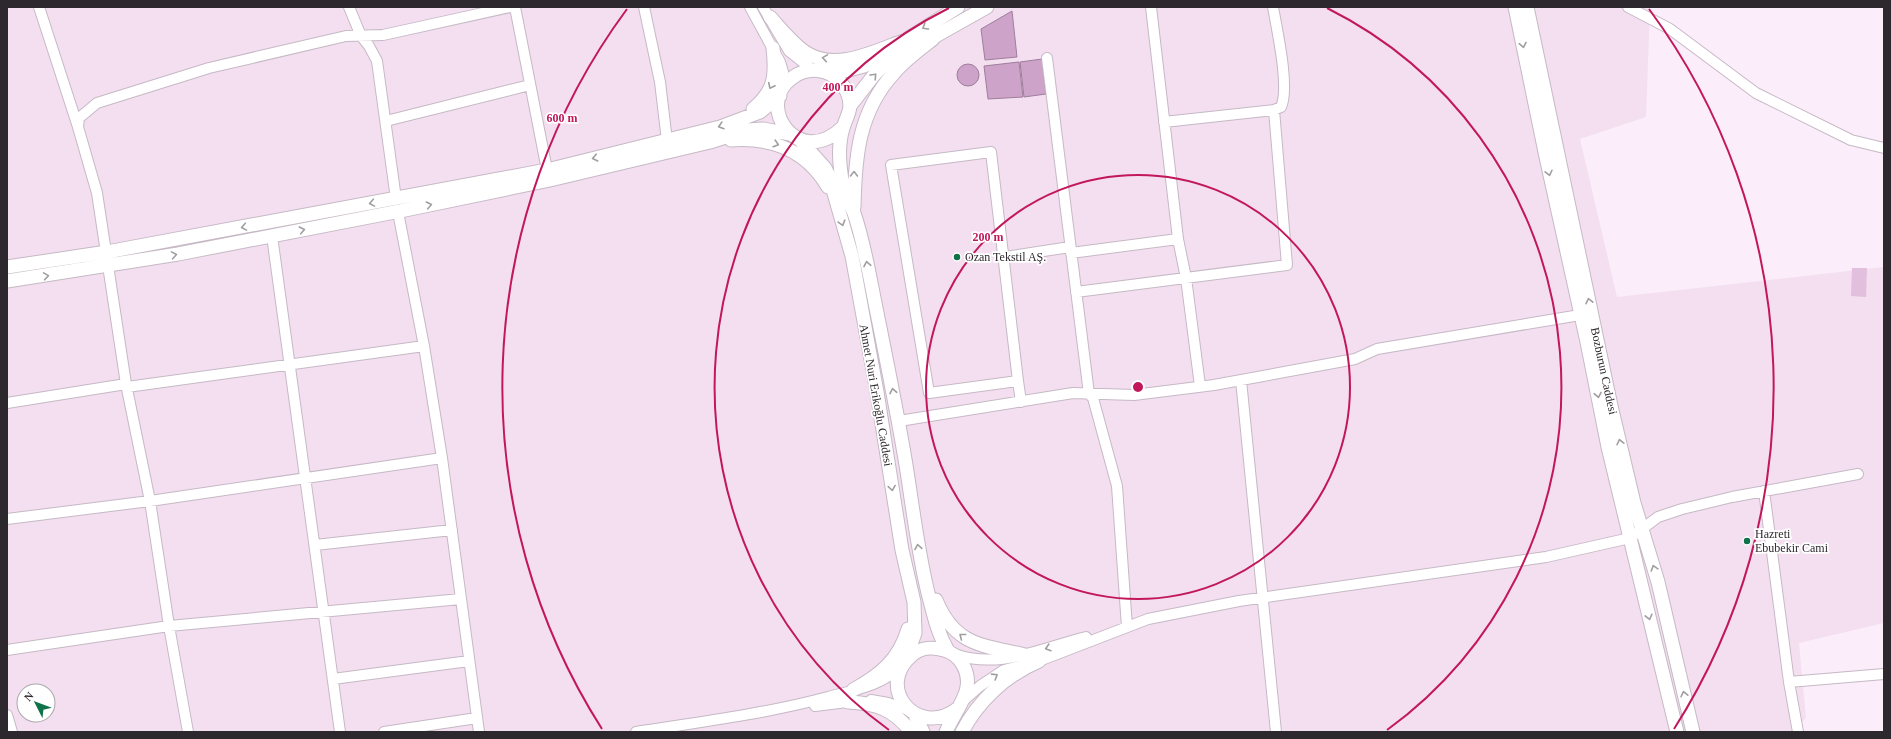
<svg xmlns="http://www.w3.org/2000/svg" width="1891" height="739" font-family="'Times New Roman',serif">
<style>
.built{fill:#f3dff0;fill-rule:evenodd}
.green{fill:#e1bfdd}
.water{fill:#cea3ca;stroke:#9e7e9b}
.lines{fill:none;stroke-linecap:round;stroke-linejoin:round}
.minor-casing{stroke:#c6b9c5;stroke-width:12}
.major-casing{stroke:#c6b9c5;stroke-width:15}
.minor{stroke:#fff;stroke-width:10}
.major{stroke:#fff;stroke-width:13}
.oneway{stroke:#a09ea0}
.ring{fill:none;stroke:#c2185b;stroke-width:2}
.poi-dot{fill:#0f7249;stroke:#fff;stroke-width:1.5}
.labels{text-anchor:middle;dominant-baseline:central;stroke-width:3.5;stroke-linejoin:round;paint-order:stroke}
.poi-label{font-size:12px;fill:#2d282d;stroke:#fff;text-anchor:start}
.street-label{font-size:12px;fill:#2d282d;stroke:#fff}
.centre{fill:#c2185b;stroke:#fff;stroke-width:2}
.ring-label{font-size:12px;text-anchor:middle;font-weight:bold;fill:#c2185b;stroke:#fff;stroke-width:3.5;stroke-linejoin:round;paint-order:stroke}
</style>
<rect width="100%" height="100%" fill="#fbedfa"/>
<path class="built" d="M7 7H1650L1646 117 1580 139 1617 297 1884 267V623L1799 643 1806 718 1791 732H7ZM24 691H48V715H24Z"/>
<path class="green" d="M1852 268H1867L1866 297 1851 296Z"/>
<path class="water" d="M1012 11 1017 57 985 60 981 29Z
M1042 59 1046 94 1024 97 1020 62Z
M1019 62 1023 97 988 99 984 66Z
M957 75a11 11 0 1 1 22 0a11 11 0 1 1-22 0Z"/>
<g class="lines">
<defs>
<path id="minor" d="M39 7 78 127
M349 7 361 36 369 46 377 61 396 199
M515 7 547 170
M644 7 660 82 667 141
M750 7 780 62 783 72V88
M763 7 789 51 813 70
M1628 7 1670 29 1756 93 1851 140 1884 148
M1047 58 1089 394 1093 398 1117 486 1127 627
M386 121 530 85
M1164 122 1274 110 1281 107C1290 88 1277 30 1273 7
M991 152 1018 381 929 393 891 165Z
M398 212 424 346 442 458 479 732
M272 236 340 732
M1178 239 1186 278 1200 386
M1071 253 1178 239 1151 7
M1005 257 1070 247
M1076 292 1287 265 1274 110
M1241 380 1276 732
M1018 381 1021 402
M127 387 424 346
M7 403 126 384
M899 421 1073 393 1134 395 1214 385 1355 359 1377 349 1580 315
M1764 491 1789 682 1798 732
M7 519 150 501 442 458
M315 545 452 530
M7 650 169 626 461 599
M954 654C1000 670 1041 648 1086 637
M333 679 469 661
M1789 682 1884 674
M871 700 888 703 909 710
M964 700 980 686 1004 670 1039 661 1148 619 1239 601 1546 557 1630 538 1658 517 1682 509 1732 497 1858 474
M815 706 855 701
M7 715 12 732
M188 732 169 626 150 501 126 384 97 193 78 127 79 118 97 103 209 68 346 36 383 35 510 7
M384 732 477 718
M636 732C701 722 764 714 828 697 855 690 881 686 902 666"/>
<path id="major" d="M1515 7 1546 157 1587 342 1608 447 1677 732
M1527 7 1611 406 1634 503 1658 582 1693 732
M770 17C781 29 792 43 805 52 835 72 873 52 903 41
M827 73 845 71 864 66 958 7
M850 106 874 75 884 65 987 7
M753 109C775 91 776 75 773 48
M843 127C798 171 754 105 792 78 800 72 810 69 821 71 833 73 844 83 848 95 853 109 847 115 843 128 839 141 839 159 841 173 842 188 849 200 854 213 864 242 869 273 875 303 886 357 897 411 906 465 913 509 918 554 929 597 934 616 938 634 948 651
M731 140C772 137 807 151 828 187
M800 140 825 168 829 176 852 256 877 392 902 550 914 602 915 633 905 661
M854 207C855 158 858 112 894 73 905 60 919 50 933 39
M7 267 107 252 547 170 720 127 760 112 780 96
M7 281 178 254 405 210 550 180 710 142 747 130 763 129 790 134
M936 600C955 646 982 645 1025 655
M853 690C880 675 899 660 908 629
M848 702C875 703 894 709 911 732
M914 713 923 732
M946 732C955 709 977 690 963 665 959 658 952 652 944 650 934 647 921 647 912 655 874 687 917 739 957 709
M962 732C978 701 1006 675 1039 661"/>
</defs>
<use href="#minor" class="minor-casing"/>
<use href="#major" class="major-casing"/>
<use href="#minor" class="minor"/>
<use href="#major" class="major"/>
</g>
<defs><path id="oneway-chevron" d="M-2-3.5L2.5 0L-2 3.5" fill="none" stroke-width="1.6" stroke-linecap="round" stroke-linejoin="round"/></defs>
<g class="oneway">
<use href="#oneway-chevron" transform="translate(925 27) rotate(149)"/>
<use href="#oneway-chevron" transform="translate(1523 45) rotate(79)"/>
<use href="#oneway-chevron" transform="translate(825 58) rotate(-171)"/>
<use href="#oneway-chevron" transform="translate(874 76) rotate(-47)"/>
<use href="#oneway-chevron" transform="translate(771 86) rotate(116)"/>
<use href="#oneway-chevron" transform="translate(721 126) rotate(163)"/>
<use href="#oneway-chevron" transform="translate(776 144) rotate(17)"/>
<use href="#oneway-chevron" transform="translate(595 158) rotate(167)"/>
<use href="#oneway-chevron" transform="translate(1549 173) rotate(77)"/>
<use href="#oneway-chevron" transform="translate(854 174) rotate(-89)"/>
<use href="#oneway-chevron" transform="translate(372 203) rotate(170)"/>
<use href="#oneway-chevron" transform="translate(429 205) rotate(-12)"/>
<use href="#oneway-chevron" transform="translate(842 223) rotate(74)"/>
<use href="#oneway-chevron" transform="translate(244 227) rotate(170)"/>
<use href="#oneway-chevron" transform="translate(302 230) rotate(-11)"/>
<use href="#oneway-chevron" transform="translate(174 255) rotate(-10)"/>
<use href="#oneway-chevron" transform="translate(867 264) rotate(-101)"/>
<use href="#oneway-chevron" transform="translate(46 276) rotate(-9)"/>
<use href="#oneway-chevron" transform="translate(1589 301) rotate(-102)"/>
<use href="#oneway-chevron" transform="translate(893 391) rotate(-101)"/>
<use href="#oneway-chevron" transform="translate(1598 395) rotate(79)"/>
<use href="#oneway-chevron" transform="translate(1620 442) rotate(-103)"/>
<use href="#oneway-chevron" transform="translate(892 488) rotate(81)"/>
<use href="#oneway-chevron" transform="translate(918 547) rotate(-99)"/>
<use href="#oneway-chevron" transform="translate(1654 568) rotate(-107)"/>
<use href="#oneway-chevron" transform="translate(1649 617) rotate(76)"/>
<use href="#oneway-chevron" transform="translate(962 636) rotate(-142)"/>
<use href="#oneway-chevron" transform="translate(1048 648) rotate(163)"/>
<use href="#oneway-chevron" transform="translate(995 676) rotate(-32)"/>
<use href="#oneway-chevron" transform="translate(1684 694) rotate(-103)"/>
</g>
<g class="ring">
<circle cx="1138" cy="387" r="212"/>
<path d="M889 730A424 424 0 0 1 949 8M1327 8A424 424 0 0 1 1387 730"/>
<path d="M602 729A636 636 0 0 1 627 9M1649 9A636 636 0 0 1 1674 729"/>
</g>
<g class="poi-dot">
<circle cx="957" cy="257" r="4"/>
<circle cx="1747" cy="541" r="4"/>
</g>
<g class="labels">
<g class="poi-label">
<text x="965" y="257">Ozan Tekstil AŞ.</text>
<text x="1755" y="534">Hazreti<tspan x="1755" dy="14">Ebubekir Cami</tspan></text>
</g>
<g class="street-label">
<text transform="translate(1604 371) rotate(78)">Bozburun Caddesi</text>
<text transform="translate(876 395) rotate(80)">Ahmet Nuri Erikoğlu Caddesi</text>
</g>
</g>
<circle cx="1138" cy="387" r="6" class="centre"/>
<g class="ring-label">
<text x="838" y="91">400 m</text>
<text x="562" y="122">600 m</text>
<text x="988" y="241">200 m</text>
</g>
<rect width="1891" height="739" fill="none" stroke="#2d282d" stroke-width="16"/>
<g transform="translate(36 703) rotate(312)"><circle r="19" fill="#ffffff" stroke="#aba9ab"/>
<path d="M0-3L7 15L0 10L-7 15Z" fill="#0f7249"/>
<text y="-6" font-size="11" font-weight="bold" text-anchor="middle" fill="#2d282d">N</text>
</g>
</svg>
